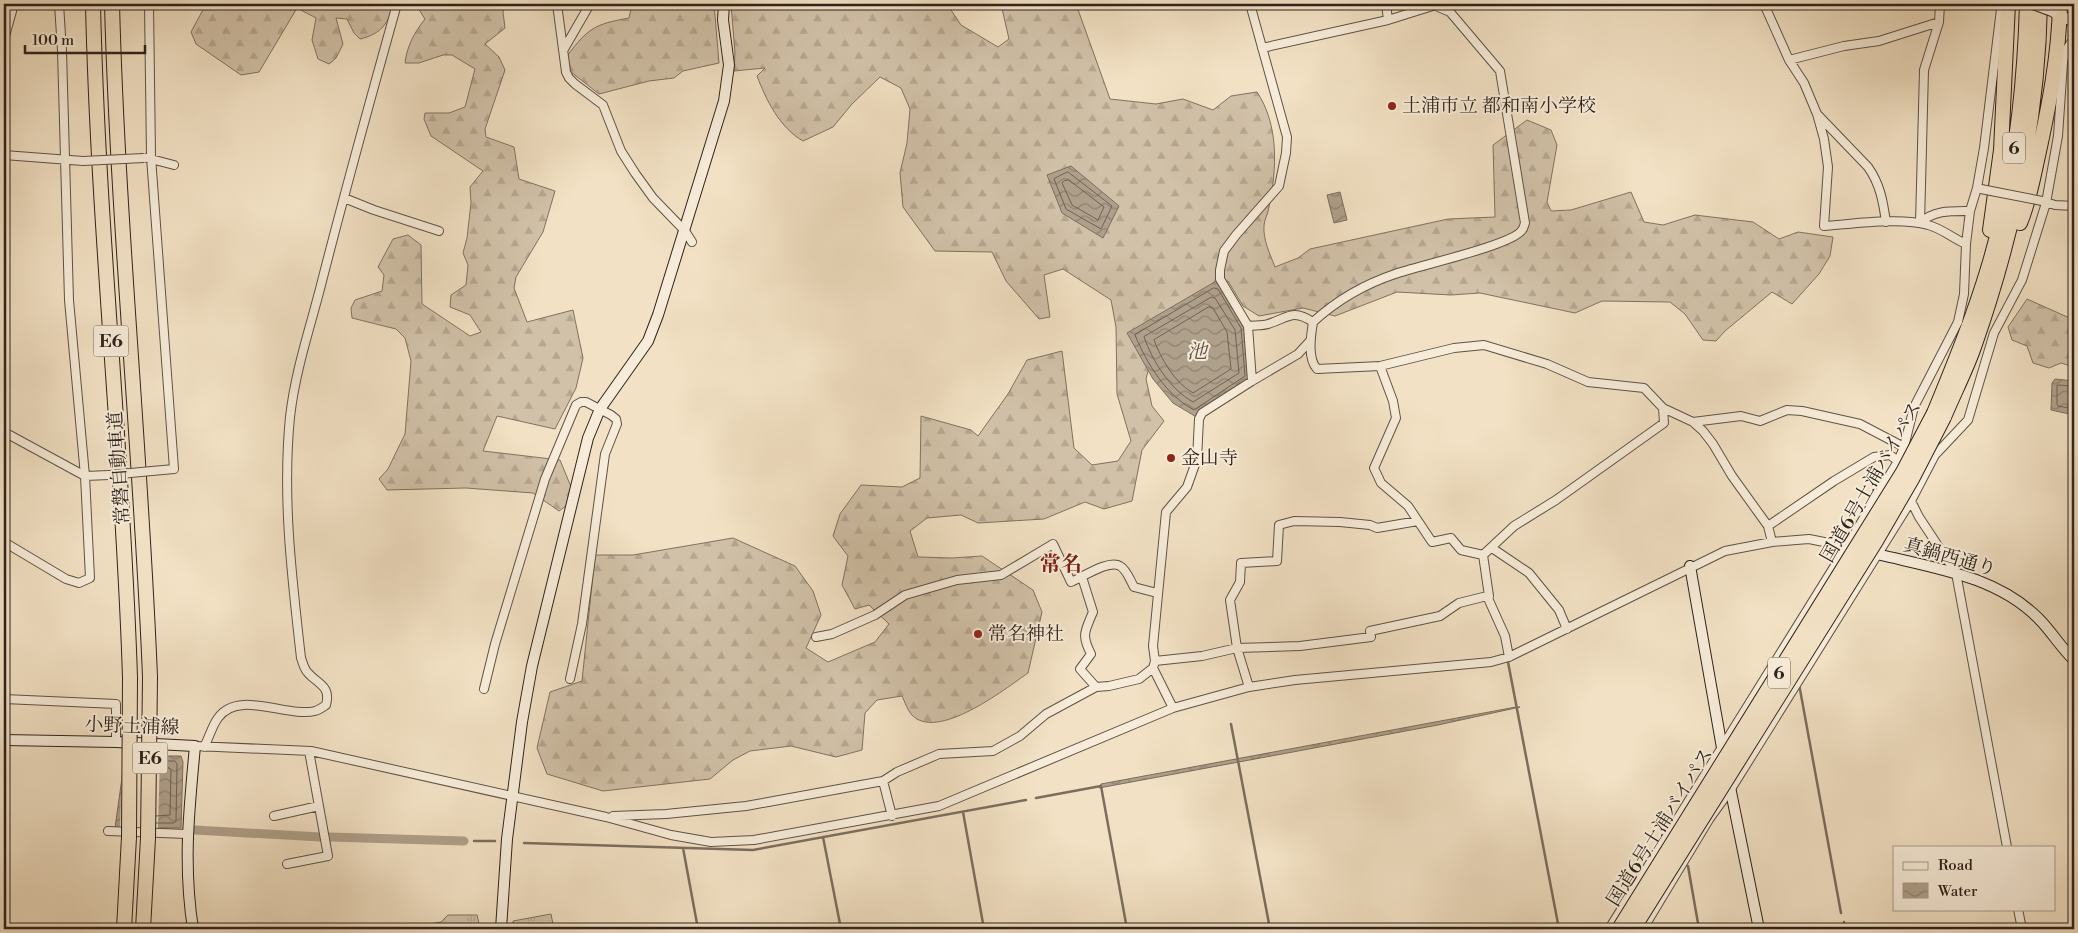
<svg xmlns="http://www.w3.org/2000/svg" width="2078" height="933" font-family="'Libre Bodoni','Noto Serif JP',serif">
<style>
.grass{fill:url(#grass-tufts);stroke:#807262}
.forest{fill:url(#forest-firs);stroke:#807262}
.water{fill:url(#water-waves);stroke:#7b6e5f}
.pier{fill:#f2e1c4}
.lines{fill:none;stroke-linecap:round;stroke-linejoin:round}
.shore{stroke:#6e6254;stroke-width:1}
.stream{stroke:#7b6e5f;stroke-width:2.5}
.canal{stroke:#afa08b;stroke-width:9}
.street-casing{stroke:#5f5247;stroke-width:10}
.secondary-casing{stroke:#2e231d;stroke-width:12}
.highway-casing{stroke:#2e231d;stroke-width:16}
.street{stroke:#f7ecd9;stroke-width:8}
.secondary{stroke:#f7ecd9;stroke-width:10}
.highway{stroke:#f2e1c4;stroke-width:14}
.street-bridge-casing{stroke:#5f5247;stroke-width:10;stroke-linecap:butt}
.secondary-bridge-casing{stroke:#2e231d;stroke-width:12;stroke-linecap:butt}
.highway-bridge-casing{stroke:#2e231d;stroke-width:16;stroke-linecap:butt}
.street-bridge{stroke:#f7ecd9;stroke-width:8}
.secondary-bridge{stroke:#f7ecd9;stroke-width:10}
.highway-bridge{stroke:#f2e1c4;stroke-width:14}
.poi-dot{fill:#8f2418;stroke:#f7ecd9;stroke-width:2}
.labels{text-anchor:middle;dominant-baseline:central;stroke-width:4;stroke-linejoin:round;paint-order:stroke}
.shield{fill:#f7ecd9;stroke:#6a5f55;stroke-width:1}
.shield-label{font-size:18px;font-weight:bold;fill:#2e231d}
.poi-label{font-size:19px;fill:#2e231d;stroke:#f7ecd9;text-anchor:start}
.street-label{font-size:19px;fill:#2e231d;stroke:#f7ecd9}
.water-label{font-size:20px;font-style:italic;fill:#5b4f44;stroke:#f7ecd9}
.quarter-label{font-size:21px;font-weight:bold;fill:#7a1f14;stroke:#f7ecd9}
</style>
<defs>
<pattern id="grass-tufts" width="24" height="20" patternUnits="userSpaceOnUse" patternTransform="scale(1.25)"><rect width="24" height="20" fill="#d1c1a8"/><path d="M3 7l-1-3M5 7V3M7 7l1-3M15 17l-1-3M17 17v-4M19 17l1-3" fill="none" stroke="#b4a690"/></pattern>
<pattern id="forest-firs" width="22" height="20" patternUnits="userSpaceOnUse" patternTransform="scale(1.25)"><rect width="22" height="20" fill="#d1c1a8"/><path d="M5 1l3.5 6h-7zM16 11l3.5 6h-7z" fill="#b4a690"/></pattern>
<pattern id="water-waves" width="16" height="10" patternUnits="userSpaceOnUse" patternTransform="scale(1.25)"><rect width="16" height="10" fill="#afa08b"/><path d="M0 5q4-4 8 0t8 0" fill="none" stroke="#8f8271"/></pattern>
</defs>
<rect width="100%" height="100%" fill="#f2e1c4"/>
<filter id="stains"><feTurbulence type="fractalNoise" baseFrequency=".004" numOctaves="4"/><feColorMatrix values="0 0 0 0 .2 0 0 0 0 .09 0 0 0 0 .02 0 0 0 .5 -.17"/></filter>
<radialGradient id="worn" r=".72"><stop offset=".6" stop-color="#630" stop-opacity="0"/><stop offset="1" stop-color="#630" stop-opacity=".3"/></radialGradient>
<path class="grass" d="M551 914 554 929H513V921Z
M448 915H477L480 928 483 929H415L414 927 441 922Z"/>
<path class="forest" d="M206 4H394C388 24 381 34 360 39L354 33 347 19 336 18 343 44 336 58 329 64 318 59 312 40 316 18 297 8 259 72 241 75 196 44 191 32Z
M413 4H505L503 12 505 28 485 44 499 57 505 70 485 129 486 137 514 147 519 179 555 191 543 232 516 277 514 288 527 322 573 310 583 358 576 388 555 429 497 416 483 451 560 460 576 499 559 511 533 493 466 488 387 490 379 479 388 469 405 434 411 361 405 338 396 329 352 318 351 308 355 300 382 291 384 275 378 267 393 239 408 235 421 245 422 304 470 336 481 332 470 315 450 307 451 295 466 285 468 265 463 253 467 238 471 203 470 187 483 171 431 136 424 119 425 113H449L465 107 475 69 452 55H443L419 63H405C407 46 414 33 425 19L418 8Z
M632 4H714L719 63 683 71 674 78 649 81 599 94 571 72 567 56C588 28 595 24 629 18Z
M731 4H947L961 25 998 47 1009 39 1001 4H1076L1110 99 1156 104 1183 99 1213 110 1231 96 1257 92C1279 125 1277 169 1269 207 1268 214 1264 220 1264 226 1263 240 1270 254 1275 267L1298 258 1310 249 1448 219 1495 217 1493 145 1527 120 1551 130 1557 145 1547 202 1551 211 1571 210 1631 192 1644 222 1663 225 1695 215 1753 222 1779 239 1798 232 1833 237 1830 256 1819 274 1792 304 1772 292 1725 331 1716 341 1703 340 1685 314 1670 302 1602 301 1575 313 1480 293 1451 295 1397 292 1335 316 1303 308 1259 316 1243 306 1228 281 1195 301 1155 343 1146 379 1152 406 1164 421 1142 450 1132 501 1104 509 1085 502 1044 519 978 523 961 515 927 518 910 531 918 557 952 558 982 556 1033 590 1042 612 1028 673C1005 689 936 743 911 714 907 709 905 702 902 696L877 700 865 713 862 750 836 757 791 746 750 751 733 760 710 779 603 791 547 774 537 748 550 692 582 681 595 555H633L733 538 795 566 813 591 821 615 806 648 828 662 875 642 889 624 869 605 855 609 842 585 848 556 833 536 840 514 861 485 902 487 920 478 921 416 971 430 978 436 1008 394 1027 360 1062 351 1074 448 1092 465 1118 461 1131 441 1117 394 1116 327 1111 300 1063 269 1044 275 1050 317 1039 319 1006 281 992 252 935 251 903 207 900 173 907 143 910 109 901 88 880 77 852 104 833 127 803 141C780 128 766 100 757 76L765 68 734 71 735 53Z
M2027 299 2074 320V367L2061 363 2049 368 2033 363 2027 346 2012 340 2008 327Z"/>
<path class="water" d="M1071 166 1119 206 1103 238 1062 213 1047 175Z
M1340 192 1347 220 1334 223 1327 195Z
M1218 280 1245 326 1251 379 1198 418 1173 403 1153 379 1127 333Z
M2055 379 2074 381V415L2051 410 2052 383Z
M1516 707H1520L1438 725 1099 788 1101 784Z
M125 756H181L183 762 181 828H115Z"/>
<path class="pier" d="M123 754H160L158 830H120L122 760Z"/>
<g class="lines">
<path class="shore" d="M1068 172 1112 206 1101 229 1066 209 1054 179Z
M1069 180 1104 207 1098 220 1072 205 1062 183 1064 181Z
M1214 288 1218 289 1241 328 1245 376 1194 410C1166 395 1147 364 1135 335Z
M1212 297 1215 298 1235 330 1239 373 1193 402C1170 389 1153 362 1144 337Z
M1209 307 1213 308 1227 332 1231 369 1193 393C1175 383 1161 359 1154 340Z
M2074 386 2057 385V404L2058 406 2074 409
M156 816 170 815 171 770 169 768 157 767
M156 823H174L176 821 177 764 175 761H157"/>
<path class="stream" d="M1508 662 1559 929
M1799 684 1841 913
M1231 724 1270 929
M1101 786 1127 929
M1036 798 1101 786
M963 812 984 929
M823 837 841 929
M474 841H495
M524 843 753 850 1026 800
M683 848 698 929
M1688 866 1699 929
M1844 922 1845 929"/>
<path class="canal" d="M195 830 320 837
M330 837 464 841"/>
<defs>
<path id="street" d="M149 4 151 157 174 469 152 471
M557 4 566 72 569 78 575 84 603 105 621 151 635 173 653 198 685 231 692 242
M1250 4 1287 137 1286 153 1279 186 1236 235 1224 251 1220 270V279L1248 326 1252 381
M1386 4 1388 20
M1764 4 1789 60 1804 83 1817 114 1824 139 1828 167 1824 226C1853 224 1901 217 1928 225 1941 228 1954 239 1966 244
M1436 6 1450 12 1500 71 1525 223C1524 225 1524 228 1522 230 1513 245 1417 266 1395 274 1365 284 1336 301 1313 322 1311 335 1307 358 1317 369L1380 366 1454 348 1484 345 1547 364 1588 382 1644 388 1663 408 1664 423 1556 500 1514 526 1483 555
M4 40 14 4
M1262 48 1388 20 1439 4
M564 49 590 4
M1789 60 1844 46 1879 41 1939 22
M1818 115 1868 167C1880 184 1883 201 1886 222
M4 155 83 161
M147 158 174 165
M344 198 374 210 439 231
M2042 201 2055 205 2074 206
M1920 223 1924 70 1939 22 1940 4
M1920 223C1934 210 1951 211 1970 211
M1248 326C1254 325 1262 326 1268 324 1288 318 1292 308 1313 322
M1380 366 1393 401 1396 418 1374 468 1381 483 1408 506 1432 542 1451 538 1461 550 1483 555
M1663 408 1693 422 1741 416 1760 421 1787 410 1802 411 1860 424 1904 447
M1693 422 1703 431 1713 444 1732 476 1768 526 1772 542
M4 432 85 476 109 475
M1911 501 1919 517 1956 573 2007 847
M1768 526 1834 481 1874 457 1890 455 1898 461
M4 542 66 579 79 583 90 578 85 476 69 300 62 51 59 4
M1492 548 1529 573 1559 610 1567 629
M1483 555 1489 596H1487L1505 636 1509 657
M1082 577 1093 612C1085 631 1081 635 1091 654L1080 669 1096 687
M816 637 832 634 875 615 905 595 957 580 1001 575 1053 544 1071 582C1083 577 1109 559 1120 566 1127 570 1130 580 1134 587L1157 593
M1155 661 1202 656 1237 648 1300 646 1371 637 1370 631 1440 616 1459 603 1487 596
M1153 668 1173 708
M1249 687 1237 648 1230 600 1240 582 1241 563 1277 561 1279 525 1294 521 1340 522 1370 525 1377 528 1418 521
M484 689 495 644 545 479 576 405 581 402H586L611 415 616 419 617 424 605 454 582 624 570 679
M4 699 116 704V742
M195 746 311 751 606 817 671 835 711 842 754 840 939 806 1173 708 1249 687 1295 680 1491 662 1509 657 1725 551 1772 542 1809 539 1859 549
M204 747C209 738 212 726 218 718 238 689 288 718 315 711 319 710 323 707 326 705 331 686 319 685 308 673 304 669 303 663 301 658 292 578 282 498 290 417 295 372 310 328 321 285 345 191 371 97 397 4
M883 781 892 816
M274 816 319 806
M613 816 666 814 746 806 883 781 897 772 939 754 993 751 1020 736 1046 714 1096 687 1109 686 1139 679 1153 668 1155 661 1153 646 1166 512 1187 487 1197 459 1199 419 1202 413 1252 381 1298 354 1310 341
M108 831 187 834
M287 864 328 856 309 751
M2018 909 2022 929
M1609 929 1847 546 1898 461 1904 447 1914 407 1958 322 1964 294 1966 244 1970 211 1977 188 1984 148 2001 9 2004 4
M1643 929 1710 818 1731 789 1911 501 1935 455 1968 420 1994 333 2022 280 2046 203 2058 136 2063 63 2065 52 2074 38"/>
<path id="secondary" d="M2055 13 2074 22
M1877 554C1934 568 1997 576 2039 619 2052 632 2061 648 2074 660
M1690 566 1722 748 1759 929
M4 740 116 742 195 746C189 811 183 864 193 929
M501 929 507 839 522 722 532 666 588 438 600 409 648 341 658 315 724 101 729 65 723 20 724 4"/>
<path id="highway" d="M93 4C98 229 123 453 130 678
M112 4C118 229 141 452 150 677
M2020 223C2029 202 2033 178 2038 156 2049 106 2059 55 2060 4
M1990 230 2001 150 2008 4
M1934 413C1961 348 1988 281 2003 211 2018 144 2025 73 2027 4
M1944 417C1954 393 1966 370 1974 347 2013 236 2038 121 2040 4
M124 929 129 837
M143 929 148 838"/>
</defs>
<use href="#street" class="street-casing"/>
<use href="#secondary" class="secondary-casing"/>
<use href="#highway" class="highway-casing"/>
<use href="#street" class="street"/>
<use href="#secondary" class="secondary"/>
<use href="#highway" class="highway"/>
<defs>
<path id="street-bridge" d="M83 161 144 158
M1981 189 2042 201
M109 475 152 471"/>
<path id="secondary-bridge" d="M2033 4 2052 11"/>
<path id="highway-bridge" d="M129 837 130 678
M148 838 150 677
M1619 929 1903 472 1934 413
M1633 929 1876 541 1912 479 1944 417"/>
</defs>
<use href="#street-bridge" class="street-bridge-casing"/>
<use href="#secondary-bridge" class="secondary-bridge-casing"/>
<use href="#highway-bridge" class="highway-bridge-casing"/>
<use href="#street-bridge" class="street-bridge"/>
<use href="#secondary-bridge" class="secondary-bridge"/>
<use href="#highway-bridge" class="highway-bridge"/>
</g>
<g class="poi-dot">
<circle cx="1392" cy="106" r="5"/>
<circle cx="1171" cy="458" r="5"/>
<circle cx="978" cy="634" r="5"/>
</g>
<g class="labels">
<g class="shield">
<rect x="2003" y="132.5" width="22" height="31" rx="4"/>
<rect x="93.5" y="325.5" width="35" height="31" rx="4"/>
<rect x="1768" y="657.5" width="22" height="31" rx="4"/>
<rect x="132.5" y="742.5" width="35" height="31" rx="4"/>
</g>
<g class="shield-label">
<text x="2014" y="148">6</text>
<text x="111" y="341">E6</text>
<text x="1779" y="673">6</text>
<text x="150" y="758">E6</text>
</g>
<g class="poi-label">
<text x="1402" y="106">土浦市立 都和南小学校</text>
<text x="1181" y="458">金山寺</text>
<text x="988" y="634">常名神社</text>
</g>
<g class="street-label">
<text transform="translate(119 468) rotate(-94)">常磐自動車道</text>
<text transform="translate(1871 482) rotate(-60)">国道6号土浦バイパス</text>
<text transform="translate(1950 557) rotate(16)">真鍋西通り</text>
<text transform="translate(132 726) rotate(2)">小野土浦線</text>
<text transform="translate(1660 827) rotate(-58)">国道6号土浦バイパス</text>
</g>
<g class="water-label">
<text x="1197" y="352">池</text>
</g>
<g class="quarter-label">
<text x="1061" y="565">常名</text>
</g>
</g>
<rect width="2078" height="933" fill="none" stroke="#f2e1c4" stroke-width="20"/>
<rect x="5" y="5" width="2068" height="923" fill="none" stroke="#2e231d" stroke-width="2.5"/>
<rect x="10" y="10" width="2058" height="913" fill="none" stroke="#2e231d"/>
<rect x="1893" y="846" width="162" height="65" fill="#f7ecd9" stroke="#a79c8e"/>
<rect x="1903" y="862" width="25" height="8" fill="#f7ecd9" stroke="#a79c8e"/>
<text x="1938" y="870" font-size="15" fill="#2e231d">Road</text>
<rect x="1903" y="883" width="25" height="15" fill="url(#water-waves)" stroke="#a79c8e"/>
<text x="1938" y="896" font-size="15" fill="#2e231d">Water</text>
<path d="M25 45v8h120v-8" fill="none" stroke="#2e231d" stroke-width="2.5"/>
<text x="32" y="45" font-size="15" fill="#2e231d" stroke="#f7ecd9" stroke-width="4" paint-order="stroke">100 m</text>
<rect width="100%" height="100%" filter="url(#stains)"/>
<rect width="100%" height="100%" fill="url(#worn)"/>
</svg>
